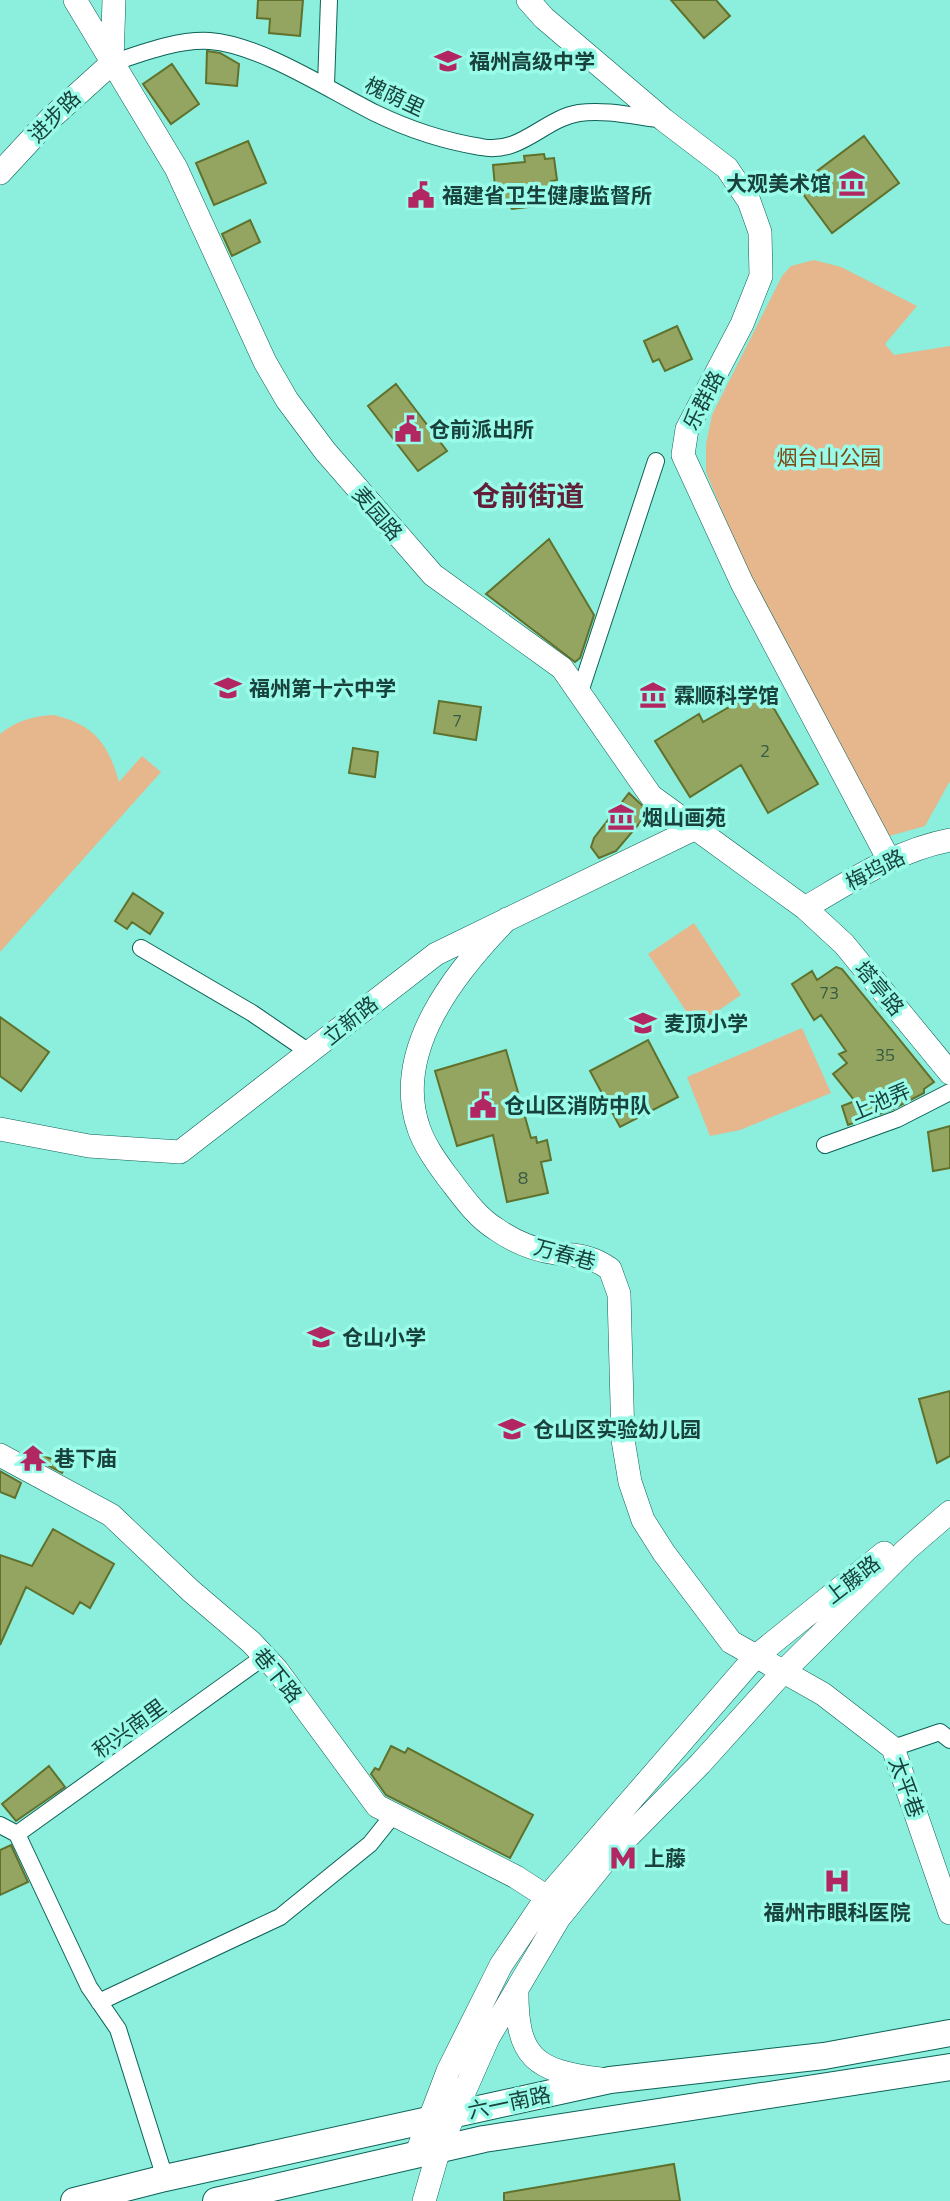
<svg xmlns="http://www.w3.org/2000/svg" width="950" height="2201" font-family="'Titillium Web','Noto Sans SC',sans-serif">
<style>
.green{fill:#e6b68d}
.building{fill:#93a560;stroke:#60712b;stroke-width:2}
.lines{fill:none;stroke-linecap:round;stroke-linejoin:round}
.street-casing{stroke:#0c6257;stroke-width:18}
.secondary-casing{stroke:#0c6257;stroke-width:24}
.primary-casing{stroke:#0c6257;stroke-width:28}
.street{stroke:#fff;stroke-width:16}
.secondary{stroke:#fff;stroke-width:23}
.primary{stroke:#fff;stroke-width:26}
.labels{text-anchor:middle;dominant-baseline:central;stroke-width:7;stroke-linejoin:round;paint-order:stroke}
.number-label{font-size:18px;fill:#375b44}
.poi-label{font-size:21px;font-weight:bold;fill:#18423b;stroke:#9afbe9;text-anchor:start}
.street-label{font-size:21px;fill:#18423b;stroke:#9afbe9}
.park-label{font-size:21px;fill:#7c4917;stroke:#9afbe9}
.district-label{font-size:28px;font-weight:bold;fill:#621f37;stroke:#9afbe9}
</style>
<rect width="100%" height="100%" fill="#8ceedc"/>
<path class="green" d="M814 260 841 267 917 306 885 344 894 355 950 346V781L925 826 886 837 749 576 706 472V444L712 415 782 276 791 266Z
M54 715C94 725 108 743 119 782L142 756 161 772 0 952V734C16 721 33 716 54 715Z
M694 923 741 995 696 1026 648 954Z
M802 1028 831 1093 740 1130 710 1136 687 1077Z"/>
<path class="building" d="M258 0H303L300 36 269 33 270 19 257 18Z
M671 0H716L730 16 704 38Z
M207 51 220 53 239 64 237 86 206 83Z
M172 64 199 104 171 124 143 84Z
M864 136 899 183 832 233 797 186Z
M248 141 266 183 214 205 196 163Z
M544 154 545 159 554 158 557 180 551 181 552 194 545 195 544 205 512 209 508 204 501 205 496 198 493 165 525 162 524 156Z
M250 220 260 242 232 256 222 234Z
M677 326 692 359 665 371 659 359 653 362 644 341Z
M396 384 447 451 418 471 368 406Z
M549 539 594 615 580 658 575 662 486 594Z
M762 688 818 784 768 813 741 765 690 797 655 741 699 714 703 722Z
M439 701 481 707 476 740 434 733Z
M353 748 378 752 375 777 349 773Z
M629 793 649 812 616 851 599 858 591 847 594 838Z
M133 893 163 913 150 934 132 922 127 929 115 921Z
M836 967 842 969 934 1082 924 1089V1093L893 1109 848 1125 842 1106 855 1101 833 1074 847 1063 839 1054 846 1051 821 1015 814 1020 792 984 812 971 817 980Z
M0 1017 49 1052 21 1091 0 1076Z
M648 1040 678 1097 620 1127 590 1071Z
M506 1050 531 1138 536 1137 537 1143 547 1140 551 1160 541 1162 548 1193 507 1202 493 1135 457 1146 435 1071Z
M950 1126V1168L933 1171 928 1132Z
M950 1391V1456L937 1463 919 1399Z
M30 1449 66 1466 62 1473 27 1454Z
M0 1471 21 1483 15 1498 0 1492Z
M53 1529 114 1564 90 1608 80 1602 73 1614 26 1587 0 1645V1555L32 1566Z
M391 1746 405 1753 408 1748 533 1815 510 1858 386 1795 371 1774 375 1768 379 1770Z
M49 1766 65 1787 16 1821 2 1804Z
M11 1845 28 1882 0 1895V1850Z
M674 2164 680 2201H504V2193Z"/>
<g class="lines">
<defs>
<path id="street" d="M112 63C142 53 178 39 210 41 261 45 329 90 375 113 408 129 444 141 481 147 521 155 543 119 579 113 606 109 637 117 664 120
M326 85 329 0
M580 692 656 461
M141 948 252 1013 309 1052
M825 1145 897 1119 950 1092
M893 1748 940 1732 950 1740
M0 1825 17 1834
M17 1834 89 1987 118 2029 165 2178
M17 1834 265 1656
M99 2002 280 1917 370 1844 394 1814"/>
<path id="secondary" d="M75 0 176 168 265 362 287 400 325 451 433 575 562 668 651 796 805 908 844 944 950 1073
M528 0 544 18 664 120 727 168 749 201 760 232 761 276 742 324 687 429 683 455 742 583 889 860
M112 60 114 0
M0 173 50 119 112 63
M805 908C851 881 897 850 950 840
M507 919C456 971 391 1051 419 1129 425 1146 436 1161 446 1175 461 1194 475 1216 496 1229 513 1241 535 1250 555 1253 577 1255 592 1256 610 1269L619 1294 623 1440 630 1482 643 1520 664 1553 731 1642 823 1694 893 1748 950 1913
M0 1129 89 1146 180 1152 436 954 696 828
M0 1455 111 1515 191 1591 251 1642 277 1670 377 1806 516 1877 547 1897
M517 1989C516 2058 535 2071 600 2079
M416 2155 448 2071 501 1965 547 1897 755 1657 884 1553
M424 2201 439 2149 488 2038 559 1918 609 1856 700 1764 784 1671 906 1550 950 1512"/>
<path id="primary" d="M74 2201 165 2178 610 2080 824 2056 950 2033
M216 2201 484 2139 950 2067"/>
</defs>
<use href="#street" class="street-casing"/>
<use href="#secondary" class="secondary-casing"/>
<use href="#primary" class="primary-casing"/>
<use href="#street" class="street"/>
<use href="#secondary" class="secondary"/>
<use href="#primary" class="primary"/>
</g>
<defs>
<symbol id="school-bare" viewBox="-9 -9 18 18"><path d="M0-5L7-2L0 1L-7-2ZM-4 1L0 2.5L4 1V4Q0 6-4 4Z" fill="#b22661" stroke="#9afbe9" stroke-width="2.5" paint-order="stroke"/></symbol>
<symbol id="museum-bare" viewBox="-9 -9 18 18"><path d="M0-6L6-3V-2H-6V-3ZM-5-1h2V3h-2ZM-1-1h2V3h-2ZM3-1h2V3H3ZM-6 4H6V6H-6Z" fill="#b22661" stroke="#9afbe9" stroke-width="2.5" paint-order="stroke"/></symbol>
<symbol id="civic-bare" viewBox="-9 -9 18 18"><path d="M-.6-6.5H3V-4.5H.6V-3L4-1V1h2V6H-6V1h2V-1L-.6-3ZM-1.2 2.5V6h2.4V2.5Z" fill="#b22661" stroke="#9afbe9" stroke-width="2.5" paint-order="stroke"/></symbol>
<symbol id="temple-bare" viewBox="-9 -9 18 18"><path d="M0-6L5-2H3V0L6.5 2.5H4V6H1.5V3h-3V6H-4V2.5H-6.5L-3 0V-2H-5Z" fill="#b22661" stroke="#9afbe9" stroke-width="2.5" paint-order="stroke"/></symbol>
<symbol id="metro-bare" viewBox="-9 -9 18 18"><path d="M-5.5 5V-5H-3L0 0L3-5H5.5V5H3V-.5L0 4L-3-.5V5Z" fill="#b22661" stroke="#9afbe9" stroke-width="2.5" paint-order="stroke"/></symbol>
<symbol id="hospital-bare" viewBox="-9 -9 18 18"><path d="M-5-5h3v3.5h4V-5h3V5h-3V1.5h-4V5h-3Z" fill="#b22661" stroke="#9afbe9" stroke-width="2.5" paint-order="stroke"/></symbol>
</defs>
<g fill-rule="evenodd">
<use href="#school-bare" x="429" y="42" width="38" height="38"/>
<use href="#museum-bare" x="833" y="164" width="38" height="38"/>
<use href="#civic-bare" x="402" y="176" width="38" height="38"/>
<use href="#civic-bare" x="389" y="410" width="38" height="38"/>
<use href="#school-bare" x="209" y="669" width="38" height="38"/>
<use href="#museum-bare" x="634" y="676" width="38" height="38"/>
<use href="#museum-bare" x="602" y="798" width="38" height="38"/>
<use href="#school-bare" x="624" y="1004" width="38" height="38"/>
<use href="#civic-bare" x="464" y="1086" width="38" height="38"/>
<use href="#school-bare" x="302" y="1318" width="38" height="38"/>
<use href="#school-bare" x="493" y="1410" width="38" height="38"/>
<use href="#temple-bare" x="14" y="1439" width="38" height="38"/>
<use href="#metro-bare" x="604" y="1839" width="38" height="38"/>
<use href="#hospital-bare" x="818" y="1862" width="38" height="38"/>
</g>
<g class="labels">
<g class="number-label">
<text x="457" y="720">7</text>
<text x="765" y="750">2</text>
<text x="829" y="992">73</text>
<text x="885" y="1054">35</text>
<text x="523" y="1177">8</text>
</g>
<g class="poi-label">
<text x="469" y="61">福州高级中学</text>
<text x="831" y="183" text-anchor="end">大观美术馆</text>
<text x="442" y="195">福建省卫生健康监督所</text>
<text x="429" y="429">仓前派出所</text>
<text x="249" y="688">福州第十六中学</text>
<text x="674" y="695">霖顺科学馆</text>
<text x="642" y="817">烟山画苑</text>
<text x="664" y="1023">麦顶小学</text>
<text x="504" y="1105">仓山区消防中队</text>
<text x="342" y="1337">仓山小学</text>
<text x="533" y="1429">仓山区实验幼儿园</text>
<text x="54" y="1458">巷下庙</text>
<text x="644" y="1858">上藤</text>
<text x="837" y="1912" text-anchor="middle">福州市眼科医院</text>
</g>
<g class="street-label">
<text transform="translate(395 96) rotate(25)">槐荫里</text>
<text transform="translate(54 116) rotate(-45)">进步路</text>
<text transform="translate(703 400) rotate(-63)">乐群路</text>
<text transform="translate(378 513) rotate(49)">麦园路</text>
<text transform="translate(875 869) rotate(-27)">梅坞路</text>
<text transform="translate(880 988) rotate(50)">塔亭路</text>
<text transform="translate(350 1020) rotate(-39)">立新路</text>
<text transform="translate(880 1101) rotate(-23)">上池弄</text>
<text transform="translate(565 1254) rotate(15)">万春巷</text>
<text transform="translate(852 1579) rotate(-38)">上藤路</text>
<text transform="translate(278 1675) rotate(51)">巷下路</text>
<text transform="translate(129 1728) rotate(-36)">积兴南里</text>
<text transform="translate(907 1787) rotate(70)">太平巷</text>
<text transform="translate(509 2102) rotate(-12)">六一南路</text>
</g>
<g class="park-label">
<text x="829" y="457">烟台山公园</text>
</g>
<g class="district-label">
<text x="528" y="495">仓前街道</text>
</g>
</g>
</svg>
